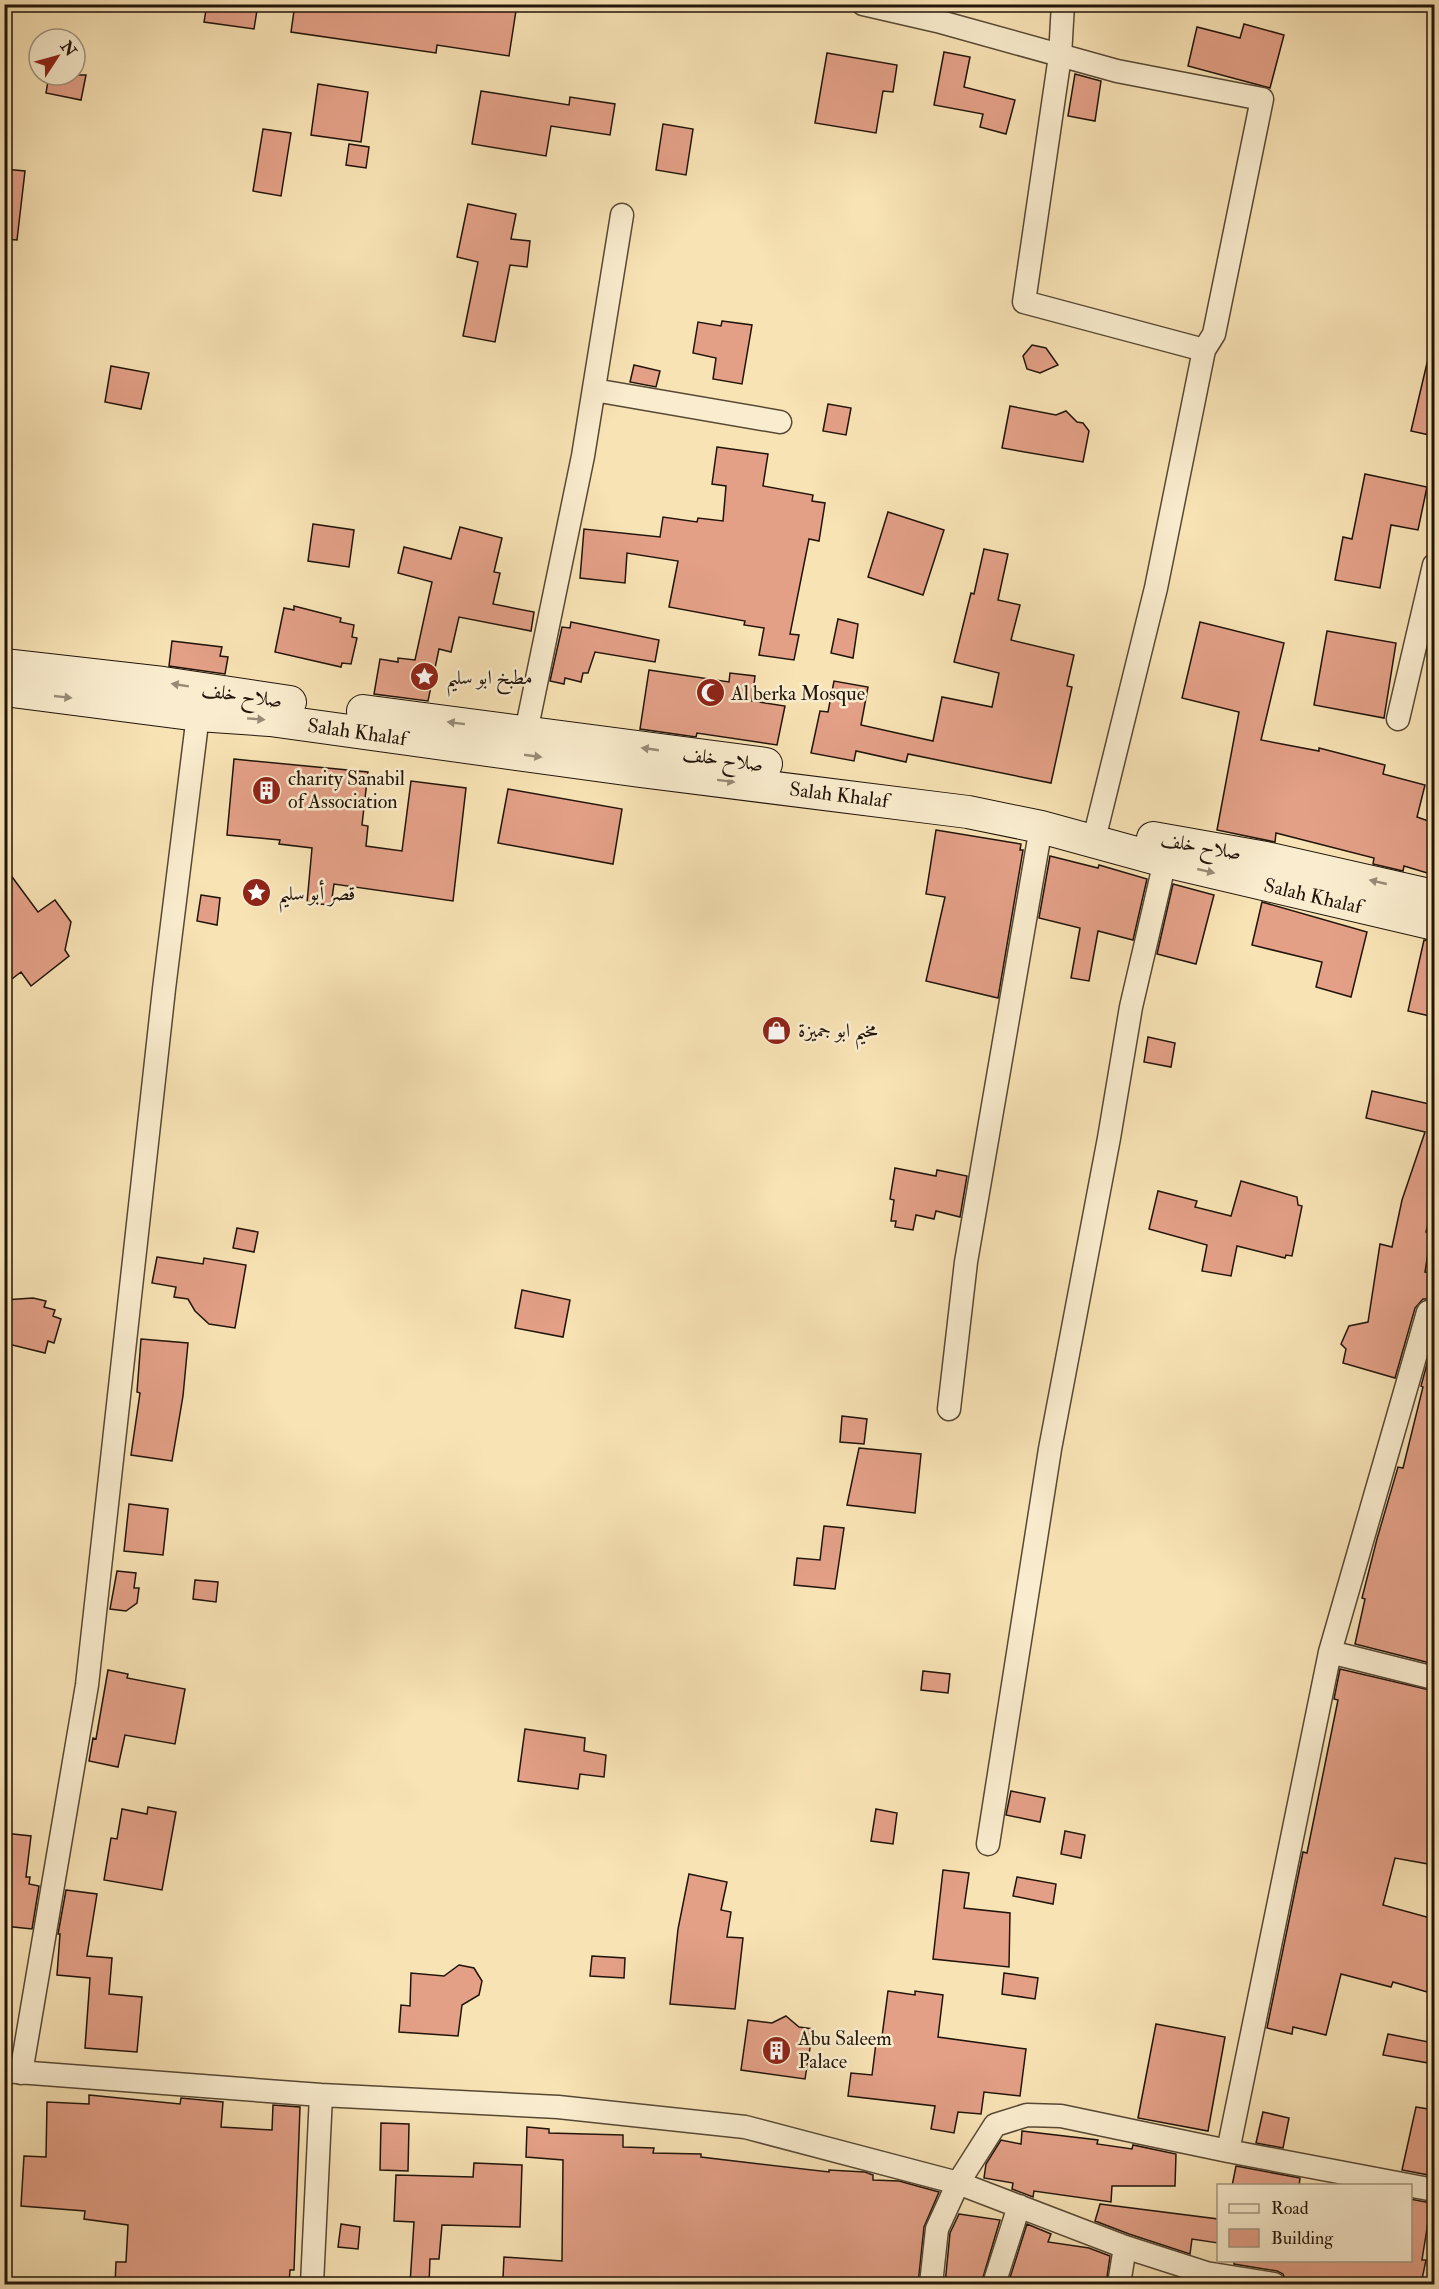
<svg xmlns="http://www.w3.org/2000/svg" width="1439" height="2289" font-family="'IM FELL Double Pica',Amiri,serif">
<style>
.building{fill:#e3a087;stroke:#211409;stroke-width:1.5}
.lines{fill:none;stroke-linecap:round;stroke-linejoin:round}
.minor-casing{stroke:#574834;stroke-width:25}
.secondary-casing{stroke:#211409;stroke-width:34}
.minor{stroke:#faedcf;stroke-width:22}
.secondary{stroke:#faedcf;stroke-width:32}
.oneway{fill:#988b76}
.labels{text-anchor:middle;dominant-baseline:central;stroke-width:5;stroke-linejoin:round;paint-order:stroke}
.poi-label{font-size:20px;fill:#211409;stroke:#faedcf;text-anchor:start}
.street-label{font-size:20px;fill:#211409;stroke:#faedcf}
</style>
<rect width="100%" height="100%" fill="#f8e3b5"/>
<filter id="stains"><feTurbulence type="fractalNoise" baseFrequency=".00333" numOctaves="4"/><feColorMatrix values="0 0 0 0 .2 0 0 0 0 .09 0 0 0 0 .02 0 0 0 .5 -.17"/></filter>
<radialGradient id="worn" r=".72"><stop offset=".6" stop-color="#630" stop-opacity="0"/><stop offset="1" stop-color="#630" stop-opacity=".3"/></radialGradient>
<path class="building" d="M207 4H258L254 29 204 22Z
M295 4H517L509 56 437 45 436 53 291 32Z
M1244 24 1284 35 1270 88 1188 66 1197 27 1240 38Z
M944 52 970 57 964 87 1015 100 1006 134 980 127 983 114 934 105Z
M827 53 897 65 893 92 883 91 876 133 815 123Z
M1075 74 1101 81 1095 121 1068 116Z
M49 75H86L81 100 46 93Z
M318 84 368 92 361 142 311 135Z
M481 91 569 105 570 97 615 104 610 135 551 126 546 156 472 144Z
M663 124 693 129 686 175 656 170Z
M263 129 291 133 281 196 253 191Z
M349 144 369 147 366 168 346 165Z
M4 169 25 171 17 240 4 239Z
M468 204 516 214 511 239 530 241 527 267 510 265 495 342 463 336 478 262 457 257Z
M722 321 752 325 742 384 713 379 716 358 693 353 698 322 721 326Z
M1032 345 1046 348 1058 365 1040 373 1027 369 1023 356Z
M1427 363 1434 364V436L1411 431Z
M634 365 660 371 656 387 630 382Z
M111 366 149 373 141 409 105 402Z
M828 404 851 408 846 435 823 431Z
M1010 406 1056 415 1066 411 1077 422 1083 423 1089 431 1083 462 1002 448Z
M717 447 768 454 763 486 813 495 812 501 825 503 819 541 809 539 790 634 799 635 794 660 759 655 764 628 744 625 745 621 669 607 678 561 627 553 625 583 580 578 584 529 660 537 663 517 697 522 698 518 723 521 726 486 712 484Z
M1365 474 1427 487 1418 530 1391 525 1380 588 1335 580 1343 537 1352 539Z
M888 512 944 530 923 595 868 577Z
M313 524 354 530 349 567 308 561Z
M460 527 502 538 494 572 500 573 493 604 534 612 531 631 459 617 451 652 439 649 428 701 374 694 380 659 398 662V658L415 660 432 582 398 573 404 547 451 559Z
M984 549 1008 554 998 600 1020 605 1011 640 1074 655 1067 686 1072 687 1051 783 908 754 906 762 856 751 854 761 811 753 820 711 828 712 834 681 868 687 861 725 933 741 942 697 992 707 999 673 954 662 971 593 974 594Z
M294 606 341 618 340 622 354 625 352 637 357 638 351 664 342 663 341 667 275 652 284 608 294 610Z
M838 619 858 624 853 658 831 653Z
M571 622 659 640 655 662 595 652 588 673H583L581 682 565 678 564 684 550 681 562 627 570 628Z
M1200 622 1284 643 1261 740 1319 751V748L1385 765 1383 774 1425 785 1417 817 1434 823V875L1404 866 1403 871 1373 864 1374 858 1276 833 1275 842 1217 830 1239 712 1182 698Z
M1327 631 1396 643 1384 718 1314 705Z
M172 641 222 647 220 656 228 657 225 674 169 666Z
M649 670 729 682 730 673 755 676 752 701 785 706 777 745 697 733 696 737 640 729Z
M234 759 368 772 362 825 368 826 366 846 402 851 411 781 466 788 453 901 334 884 331 905 307 903 312 848 279 844 280 840 227 835Z
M508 789 622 809 613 864 498 843Z
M936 830 1021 844 1020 850H1023L998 998 926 981 945 897 926 894Z
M1050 856 1098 868 1099 865 1147 879 1133 940 1098 931 1089 981 1071 978 1080 928 1039 918Z
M4 866 38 912 55 900 71 922 65 950 69 956 31 986 21 972 4 985Z
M1173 884 1214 895 1196 964 1157 954Z
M201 895 220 898 217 925 197 921Z
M1262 902 1367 932 1351 997 1316 987 1322 962 1252 945Z
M1424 940 1434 941V1017L1408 1011Z
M1148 1037 1175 1043 1171 1067 1144 1062Z
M1372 1091 1434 1105V1203L1426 1232 1431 1233 1425 1272 1434 1273V1299H1423L1415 1308 1395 1378 1343 1363 1346 1349 1341 1344 1349 1326 1368 1322 1380 1244 1392 1247 1402 1200 1425 1132 1366 1118Z
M895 1168 936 1176 937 1170 967 1176 960 1217 936 1211 934 1219 916 1215 913 1230 895 1227 896 1221H891L894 1200 890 1199Z
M1241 1181 1297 1197 1298 1205 1302 1206 1292 1256 1286 1255 1285 1258 1237 1246 1231 1276 1202 1271 1207 1245 1149 1229 1158 1191 1197 1201 1195 1207 1231 1216Z
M237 1228 258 1232 254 1252 233 1248Z
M157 1257 203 1264 204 1258 246 1265 235 1328 209 1324 195 1311 188 1299 174 1297 176 1287 152 1283Z
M522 1290 570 1300 563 1337 515 1328Z
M33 1298 46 1301 44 1307 55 1310 53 1316 61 1319 54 1343 48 1341 45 1353 4 1343V1300Z
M1434 1338V1664L1355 1644 1365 1599 1362 1598 1377 1539 1398 1467 1403 1468 1423 1387 1421 1386Z
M141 1339 188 1343 183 1396 172 1461 131 1455 140 1393 137 1392Z
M842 1416 867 1419 864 1444 840 1442Z
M859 1448 921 1454 915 1513 847 1505Z
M129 1504 168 1509 163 1555 124 1551Z
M824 1526 844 1528 835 1589 794 1585 797 1558 820 1560Z
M117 1571 136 1573 134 1588H139L137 1603 126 1611 110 1609Z
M195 1580 218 1582 216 1602 193 1599Z
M1340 1669 1434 1691V1865L1395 1858 1383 1905 1434 1919V1994L1393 1982 1391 1987 1341 1974 1326 2035 1293 2027 1292 2034 1267 2028 1303 1852 1307 1853 1338 1700 1334 1699Z
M108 1670 128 1674 127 1678 185 1689 175 1744 125 1735 118 1767 89 1761 93 1738 96 1739Z
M923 1671 950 1674 948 1693 921 1690Z
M525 1729 585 1738 584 1751 606 1755 604 1777 580 1774 578 1789 518 1781Z
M1011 1791 1045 1798 1040 1822 1006 1815Z
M148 1807 176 1812 162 1890 104 1880 111 1838 117 1839 122 1809 147 1814Z
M876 1809 897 1813 893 1844 871 1841Z
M1065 1831 1085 1835 1081 1858 1061 1854Z
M4 1833 31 1836 26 1877H30L29 1884 39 1886 32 1929 4 1926Z
M943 1870 969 1873 964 1908 1010 1913 1009 1967 933 1959Z
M689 1874 727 1882 721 1910 731 1912 727 1937 743 1938 735 2009 670 2004 678 1929Z
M1017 1877 1056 1884 1053 1904 1013 1896Z
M66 1890 97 1894 87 1956 112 1958 109 1994 142 1997 137 2052 85 2048 90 1978 57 1975 60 1934H58Z
M592 1956 625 1958 624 1978 590 1976Z
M459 1965 474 1968 482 1981 479 1995 462 2005 458 2036 399 2032 401 2005 410 2006 411 1973 444 1976Z
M1004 1973 1038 1978 1035 1999 1002 1994Z
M888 1991 915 1995V1991L943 1995 938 2037 1026 2049 1020 2096 984 2092 981 2114 958 2112 954 2133 931 2129 935 2106 848 2096 851 2073 872 2075 876 2043 881 2044Z
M786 2016 799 2027 813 2029 805 2079 741 2070 748 2020 772 2023Z
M1156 2024 1225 2037 1208 2131 1138 2118Z
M1388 2034 1434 2043V2064L1383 2055Z
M89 2095 180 2104 181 2098 223 2102 221 2127 272 2130 273 2105 300 2107 294 2270H290L289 2284H115L116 2262H126L128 2225 84 2219 85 2211 21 2206 24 2156 46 2157 47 2102 89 2104Z
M1416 2107 1434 2110V2176L1402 2170Z
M1263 2112 1289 2118 1283 2148 1256 2143Z
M381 2123 409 2124 408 2171 380 2170Z
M527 2127 549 2129V2133L623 2135V2147L654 2148 653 2153 701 2154V2157L829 2172V2170L865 2172 873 2175V2180L899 2181 939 2192 924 2227 918 2284H727L679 2279 678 2284H578L503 2278 504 2257 562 2261 563 2160 526 2157Z
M1022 2131 1098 2140 1097 2144 1132 2149 1133 2145 1176 2154 1175 2186H1112L1111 2202 1034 2191 1033 2197 1012 2189 1013 2183 984 2178 986 2164 1001 2140 1021 2144Z
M474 2163 522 2165 520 2227 442 2225 439 2259H430L429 2284H410L414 2222 394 2221 396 2175 473 2177Z
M1236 2166 1300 2178 1299 2186H1232Z
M1410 2199 1431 2203 1422 2260H1426L1421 2284H1287L1283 2274 1277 2271 1234 2264V2260H1410Z
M1100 2204 1218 2219V2243L1192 2239 1190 2254 1129 2234 1095 2221Z
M959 2214 1000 2220 981 2284H945L950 2233Z
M341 2224 360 2227 358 2249 338 2247Z
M1027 2224 1051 2234 1048 2242 1089 2248 1110 2256 1106 2284H1008Z"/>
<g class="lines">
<defs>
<path id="minor" d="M863 4 937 21 1117 71 1262 99 1214 334 1204 350 1156 588 1097 827
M1063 4 1060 56 1024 302 1204 350
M594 390 780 422
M1398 719 1434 565
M526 732 583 456 622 215
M949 1409 966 1262 1041 827
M1330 1652 1434 1678
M988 1844 1050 1449 1109 1138 1131 1007 1165 861
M4 2071 321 2095 558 2107 745 2127 958 2183 1125 2247 1206 2273 1274 2284
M21 2073 87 1685 164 989 198 715
M1228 2151 1434 2190
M312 2284 321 2095
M931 2284 937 2229 958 2183 995 2125 1027 2115 1061 2116 1228 2151 1330 1652 1428 1312 1434 1313
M994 2284 1019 2206
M1119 2284 1125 2247"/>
<path id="secondary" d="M4 665 163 683 290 702
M4 690 198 715 270 720 640 771 968 812 1041 827 1165 861 1434 924
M363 711 766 764
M1153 838 1266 858 1434 896"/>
</defs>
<use href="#minor" class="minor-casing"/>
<use href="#secondary" class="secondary-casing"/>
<use href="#minor" class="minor"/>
<use href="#secondary" class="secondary"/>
</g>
<defs><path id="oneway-solid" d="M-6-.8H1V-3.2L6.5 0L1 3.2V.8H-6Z" transform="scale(1.5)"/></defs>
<g class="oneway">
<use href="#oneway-solid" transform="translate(180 685) rotate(-171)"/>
<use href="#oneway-solid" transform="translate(63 697) rotate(6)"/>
<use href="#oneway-solid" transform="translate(256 719) rotate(4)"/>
<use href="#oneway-solid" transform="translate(456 723) rotate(-173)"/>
<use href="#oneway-solid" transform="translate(650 749) rotate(-172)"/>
<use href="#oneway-solid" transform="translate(533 756) rotate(8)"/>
<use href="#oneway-solid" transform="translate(726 781) rotate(7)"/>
<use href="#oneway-solid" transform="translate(1206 871) rotate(13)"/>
<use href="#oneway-solid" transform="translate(1378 882) rotate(-167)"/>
</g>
<defs>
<symbol id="sight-disc" viewBox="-11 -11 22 22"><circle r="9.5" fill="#8f2418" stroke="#faedcf"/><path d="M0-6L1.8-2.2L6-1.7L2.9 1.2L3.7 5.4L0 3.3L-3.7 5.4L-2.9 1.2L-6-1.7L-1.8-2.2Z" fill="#fff"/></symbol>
<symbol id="mosque-disc" viewBox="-11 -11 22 22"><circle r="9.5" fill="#8f2418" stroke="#faedcf"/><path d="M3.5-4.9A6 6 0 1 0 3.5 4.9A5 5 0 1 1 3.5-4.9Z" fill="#fff"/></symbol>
<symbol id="building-disc" viewBox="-11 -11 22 22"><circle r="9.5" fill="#8f2418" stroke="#faedcf"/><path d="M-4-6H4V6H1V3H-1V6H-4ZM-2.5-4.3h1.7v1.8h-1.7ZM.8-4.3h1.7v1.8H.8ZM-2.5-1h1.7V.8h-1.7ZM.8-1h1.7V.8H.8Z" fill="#fff"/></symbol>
<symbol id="shop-disc" viewBox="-11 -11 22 22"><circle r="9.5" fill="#8f2418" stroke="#faedcf"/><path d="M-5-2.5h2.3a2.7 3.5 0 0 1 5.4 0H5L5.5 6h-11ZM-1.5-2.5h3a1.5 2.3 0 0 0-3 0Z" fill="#fff"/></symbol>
</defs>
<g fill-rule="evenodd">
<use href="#sight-disc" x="408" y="660" width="33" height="33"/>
<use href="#mosque-disc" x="694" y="676" width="33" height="33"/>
<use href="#building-disc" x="250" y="774" width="33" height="33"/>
<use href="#sight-disc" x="240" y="876" width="33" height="33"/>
<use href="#shop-disc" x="760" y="1014" width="33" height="33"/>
<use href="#building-disc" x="760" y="2034" width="33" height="33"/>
</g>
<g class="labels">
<g class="poi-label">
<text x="446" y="677">مطبخ ابو سليم</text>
<text x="731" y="693">Al berka Mosque</text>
<text x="288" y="778">charity Sanabil<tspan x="288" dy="23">of Association</tspan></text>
<text x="278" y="893">قصر أبو سليم</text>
<text x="798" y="1030">مخيم ابو جميزة</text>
<text x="798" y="2038">Abu Saleem<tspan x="798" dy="23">Palace</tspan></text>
</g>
<g class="street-label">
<text transform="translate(242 695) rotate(8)">صلاح خلف</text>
<text transform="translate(357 732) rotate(8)">Salah Khalaf</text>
<text transform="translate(723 759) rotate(8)">صلاح خلف</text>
<text transform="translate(839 795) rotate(7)">Salah Khalaf</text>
<text transform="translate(1201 846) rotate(10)">صلاح خلف</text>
<text transform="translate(1313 896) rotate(13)">Salah Khalaf</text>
</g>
</g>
<rect width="1439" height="2289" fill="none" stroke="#f8e3b5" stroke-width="24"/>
<rect x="6" y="6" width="1427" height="2277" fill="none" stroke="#211409" stroke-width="3"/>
<rect x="12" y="12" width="1415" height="2265" fill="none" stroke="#211409" stroke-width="1.5"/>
<rect x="1217" y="2184" width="195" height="78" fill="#faedcf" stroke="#a39680" stroke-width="1.5"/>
<rect x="1229" y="2204" width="30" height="9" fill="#faedcf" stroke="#a39680" stroke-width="1.5"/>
<text x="1271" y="2214" font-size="18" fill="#211409">Road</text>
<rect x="1229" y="2229" width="30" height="18" fill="#e3a087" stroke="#a39680" stroke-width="1.5"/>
<text x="1271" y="2244" font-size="18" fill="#211409">Building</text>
<g transform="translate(57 57) rotate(54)"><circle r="28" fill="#faedcf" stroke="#a39680" stroke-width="1.5"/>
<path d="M0-4.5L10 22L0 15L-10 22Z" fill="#8f2418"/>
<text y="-9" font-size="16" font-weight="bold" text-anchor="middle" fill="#211409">N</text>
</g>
<rect width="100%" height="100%" filter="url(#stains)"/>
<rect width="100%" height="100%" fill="url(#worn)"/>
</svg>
